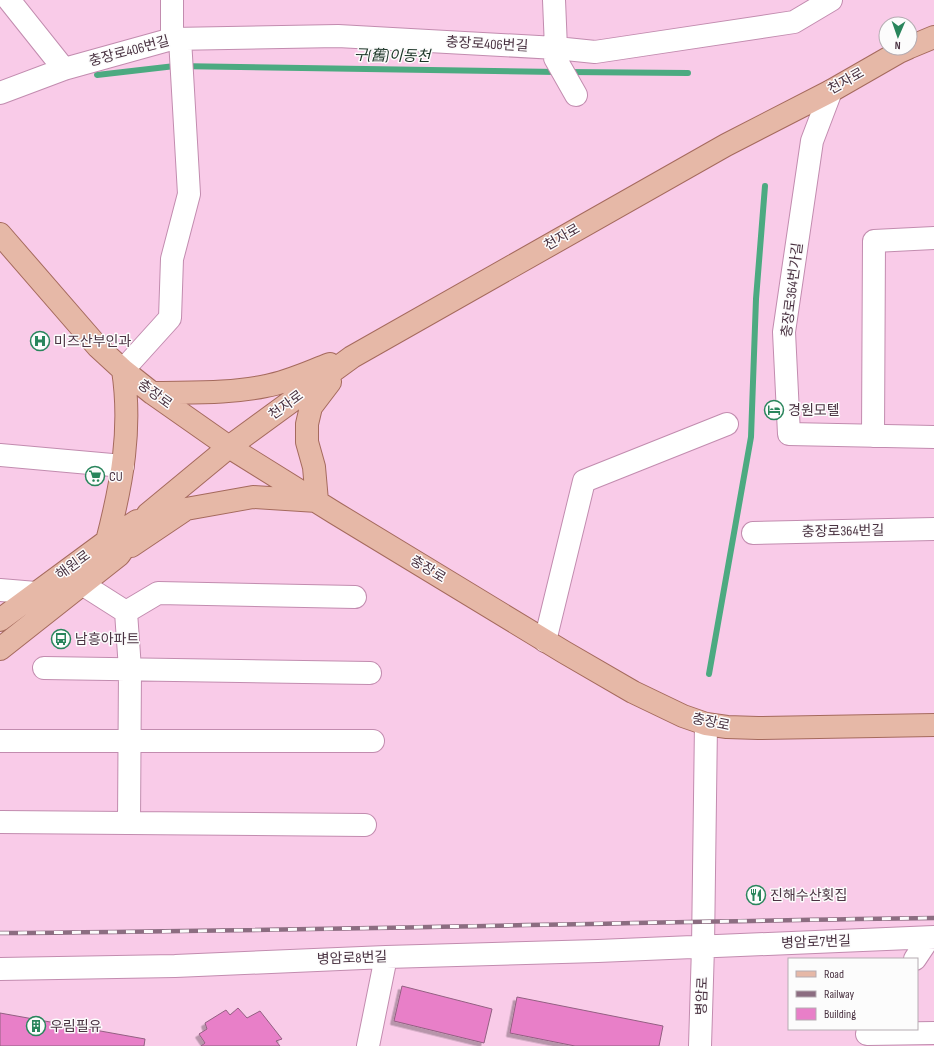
<svg xmlns="http://www.w3.org/2000/svg" width="934" height="1046" font-family="'Sofia Sans Condensed','Noto Sans KR',sans-serif">
<style>
.lines{fill:none;stroke-linecap:round;stroke-linejoin:round}
.stream{stroke:#4caa81;stroke-width:6}
.building{fill:#e87fc8;stroke:#936082;filter:url(#shadow)}
.minor-casing{stroke:#c28caf;stroke-width:24}
.major-casing{stroke:#a56a5d;stroke-width:24}
.minor{stroke:#fff;stroke-width:22}
.major{stroke:#e6b8a7;stroke-width:22}
.rail-casing{stroke:#8c6d81;stroke-width:4.5}
.rail{stroke:#fcfcfc;stroke-width:3;stroke-dasharray:9;stroke-linecap:butt}
.labels{text-anchor:middle;dominant-baseline:central;stroke-width:3;stroke-linejoin:round;paint-order:stroke}
.street-label{font-size:14px;fill:#4a3342;stroke:#fcfcfc}
.poi-label{font-size:14px;fill:#4a3342;stroke:#fcfcfc;text-anchor:start}
.water-label{font-size:15px;font-style:italic;fill:#1b3326;stroke:#fcfcfc}
</style>
<defs>
<filter id="shadow"><feDropShadow dx="-3.5" dy="3.5" stdDeviation="0" flood-color="#0004"/></filter>
</defs>
<rect width="100%" height="100%" fill="#f9cbe8"/>
<g class="lines">
<path class="stream" d="M568 72 688 73
M97 75 175 66 557 72
M709 674 751 437 756 299 765 186"/>
</g>
<path class="building" d="M402 986 492 1009 484 1043 394 1021Z
M517 997 663 1026 659 1046H575L510 1033Z
M238 1008 247 1018 260 1011 282 1039 276 1041 280 1046H201L205 1043 199 1034 207 1029 205 1023 226 1010 230 1015Z
M0 1013 145 1039 144 1046H0Z"/>
<g class="lines">
<defs>
<path id="minor" d="M9 0 64 69
M172 0V39
M554 0 556 48 555 58 576 95
M831 91 812 141 784 332 789 434 934 437
M0 93 64 69 172 39 338 36 556 48 595 52 794 22 831 0
M123 370 170 318 172 259 189 194 180 39
M873 436 874 241 934 238
M0 455 123 466
M753 533 934 529
M82 584 126 612
M0 590 36 593
M545 641 584 481 727 424
M44 668 370 673
M0 741H373
M0 822 365 825
M129 823 130 669 126 612 158 593 355 597
M915 959 929 938
M0 969 175 966 386 957 598 951 934 937
M867 1034 934 1033
M368 1046 386 957
M700 1046 703 947 706 724"/>
<path id="major" d="M910 47 934 37
M0 234 98 347 123 370 152 393 229 447 335 513 564 652 633 692 683 716 706 724 727 727 758 728 934 725
M152 393C190 392 228 394 266 386 288 382 309 372 330 364
M107 541C122 483 132 429 123 370
M131 546 186 509 253 497 317 501 314 467 307 442V424L311 407 330 382
M0 620 107 541 137 521
M0 649 119 555 148 514 229 447 352 357 726 145 831 91 899 52 908 48"/>
</defs>
<use href="#minor" class="minor-casing"/>
<use href="#major" class="major-casing"/>
<use href="#minor" class="minor"/>
<use href="#major" class="major"/>
<defs>
<path id="rail" d="M0 933C311 931 623 922 934 918"/>
</defs>
<use href="#rail" class="rail-casing"/>
<use href="#rail" class="rail"/>
</g>
<defs>
<symbol id="hospital-ring" viewBox="-11 -11 22 22"><circle r="9.5" fill="#fcfcfc" stroke="#29855c" stroke-width="1.5"/><path d="M-5-5h3v3.5h4V-5h3V5h-3V1.5h-4V5h-3Z" fill="#29855c"/></symbol>
<symbol id="hotel-ring" viewBox="-11 -11 22 22"><circle r="9.5" fill="#fcfcfc" stroke="#29855c" stroke-width="1.5"/><path d="M-6-4.5h1.5V1H6V5H4.5V3h-9V5H-6ZM-4 0a1.8 1.8 0 1 1 3.6 0ZM.5 0V-2.5h3Q6-2.5 6 0Z" fill="#29855c"/></symbol>
<symbol id="supermarket-ring" viewBox="-11 -11 22 22"><circle r="9.5" fill="#fcfcfc" stroke="#29855c" stroke-width="1.5"/><path d="M-6-5.5h2.5l.6 2H6L4.5 2H-2.5L-4.4-4H-6ZM-1.5 3.2a1.3 1.3 0 1 0 .1 0ZM3 3.2a1.3 1.3 0 1 0 .1 0Z" fill="#29855c"/></symbol>
<symbol id="bus-ring" viewBox="-11 -11 22 22"><circle r="9.5" fill="#fcfcfc" stroke="#29855c" stroke-width="1.5"/><path d="M-5-6H5V4H4V6H2V4H-2V6H-4V4H-5ZM-3.5-4V0h7V-4ZM-3.5 1.2v1.5H-2V1.2ZM2 1.2v1.5H3.5V1.2Z" fill="#29855c"/></symbol>
<symbol id="restaurant-ring" viewBox="-11 -11 22 22"><circle r="9.5" fill="#fcfcfc" stroke="#29855c" stroke-width="1.5"/><path d="M-5-6h1v4h1v-4h1v4h1v-4h1v5L-1.5 .5V6h-2V.5L-5-1ZM5-6V6H3V1.5H1.5Q1.5-4 5-6Z" fill="#29855c"/></symbol>
<symbol id="building-ring" viewBox="-11 -11 22 22"><circle r="9.5" fill="#fcfcfc" stroke="#29855c" stroke-width="1.5"/><path d="M-4-6H4V6H1V3H-1V6H-4ZM-2.5-4.3h1.7v1.8h-1.7ZM.8-4.3h1.7v1.8H.8ZM-2.5-1h1.7V.8h-1.7ZM.8-1h1.7V.8H.8Z" fill="#29855c"/></symbol>
</defs>
<g fill-rule="evenodd">
<use href="#hospital-ring" x="29" y="330" width="22" height="22"/>
<use href="#hotel-ring" x="763" y="399" width="22" height="22"/>
<use href="#supermarket-ring" x="84" y="465" width="22" height="22"/>
<use href="#bus-ring" x="50" y="628" width="22" height="22"/>
<use href="#restaurant-ring" x="745" y="884" width="22" height="22"/>
<use href="#building-ring" x="25" y="1015" width="22" height="22"/>
</g>
<g class="labels">
<g class="street-label">
<text transform="translate(487 44) rotate(3)">충장로406번길</text>
<text transform="translate(129 51) rotate(-15)">충장로406번길</text>
<text transform="translate(846 81) rotate(-29)">천자로</text>
<text transform="translate(562 237) rotate(-30)">천자로</text>
<text transform="translate(792 290) rotate(-83)">충장로364번가길</text>
<text transform="translate(155 394) rotate(36)">충장로</text>
<text transform="translate(286 405) rotate(-36)">천자로</text>
<text transform="translate(843 531) rotate(-1)">충장로364번길</text>
<text transform="translate(73 565) rotate(-36)">해원로</text>
<text transform="translate(428 569) rotate(31)">충장로</text>
<text transform="translate(711 722) rotate(12)">충장로</text>
<text transform="translate(816 942) rotate(-2)">병암로7번길</text>
<text transform="translate(352 958) rotate(-2)">병암로8번길</text>
<text transform="translate(702 996) rotate(-88)">병암로</text>
</g>
<g class="poi-label">
<text x="54" y="341">미즈산부인과</text>
<text x="788" y="410">경원모텔</text>
<text x="109" y="476">CU</text>
<text x="75" y="639">남흥아파트</text>
<text x="770" y="895">진해수산횟집</text>
<text x="50" y="1026">우림필유</text>
</g>
<g class="water-label">
<text transform="translate(392 56) rotate(1)">구(舊)이동천</text>
</g>
</g>
<rect x="788" y="958" width="130" height="72" fill="#fcfcfc" stroke="#b5acb2"/>
<rect x="796" y="971" width="20" height="6" fill="#e6b8a7" stroke="#b5acb2"/>
<text x="824" y="978" font-size="12" fill="#4a3342">Road</text>
<rect x="796" y="991" width="20" height="6" fill="#8c6d81" stroke="#b5acb2"/>
<text x="824" y="998" font-size="12" fill="#4a3342">Railway</text>
<rect x="796" y="1008" width="20" height="12" fill="#e87fc8" stroke="#b5acb2"/>
<text x="824" y="1018" font-size="12" fill="#4a3342">Building</text>
<g transform="translate(898 36) rotate(182)"><circle r="19" fill="#fcfcfc" stroke="#b5acb2"/>
<path d="M0-3L7 15L0 10L-7 15Z" fill="#29855c"/>
<text y="-6" font-size="11" font-weight="bold" text-anchor="middle" fill="#4a3342">N</text>
</g>
</svg>
